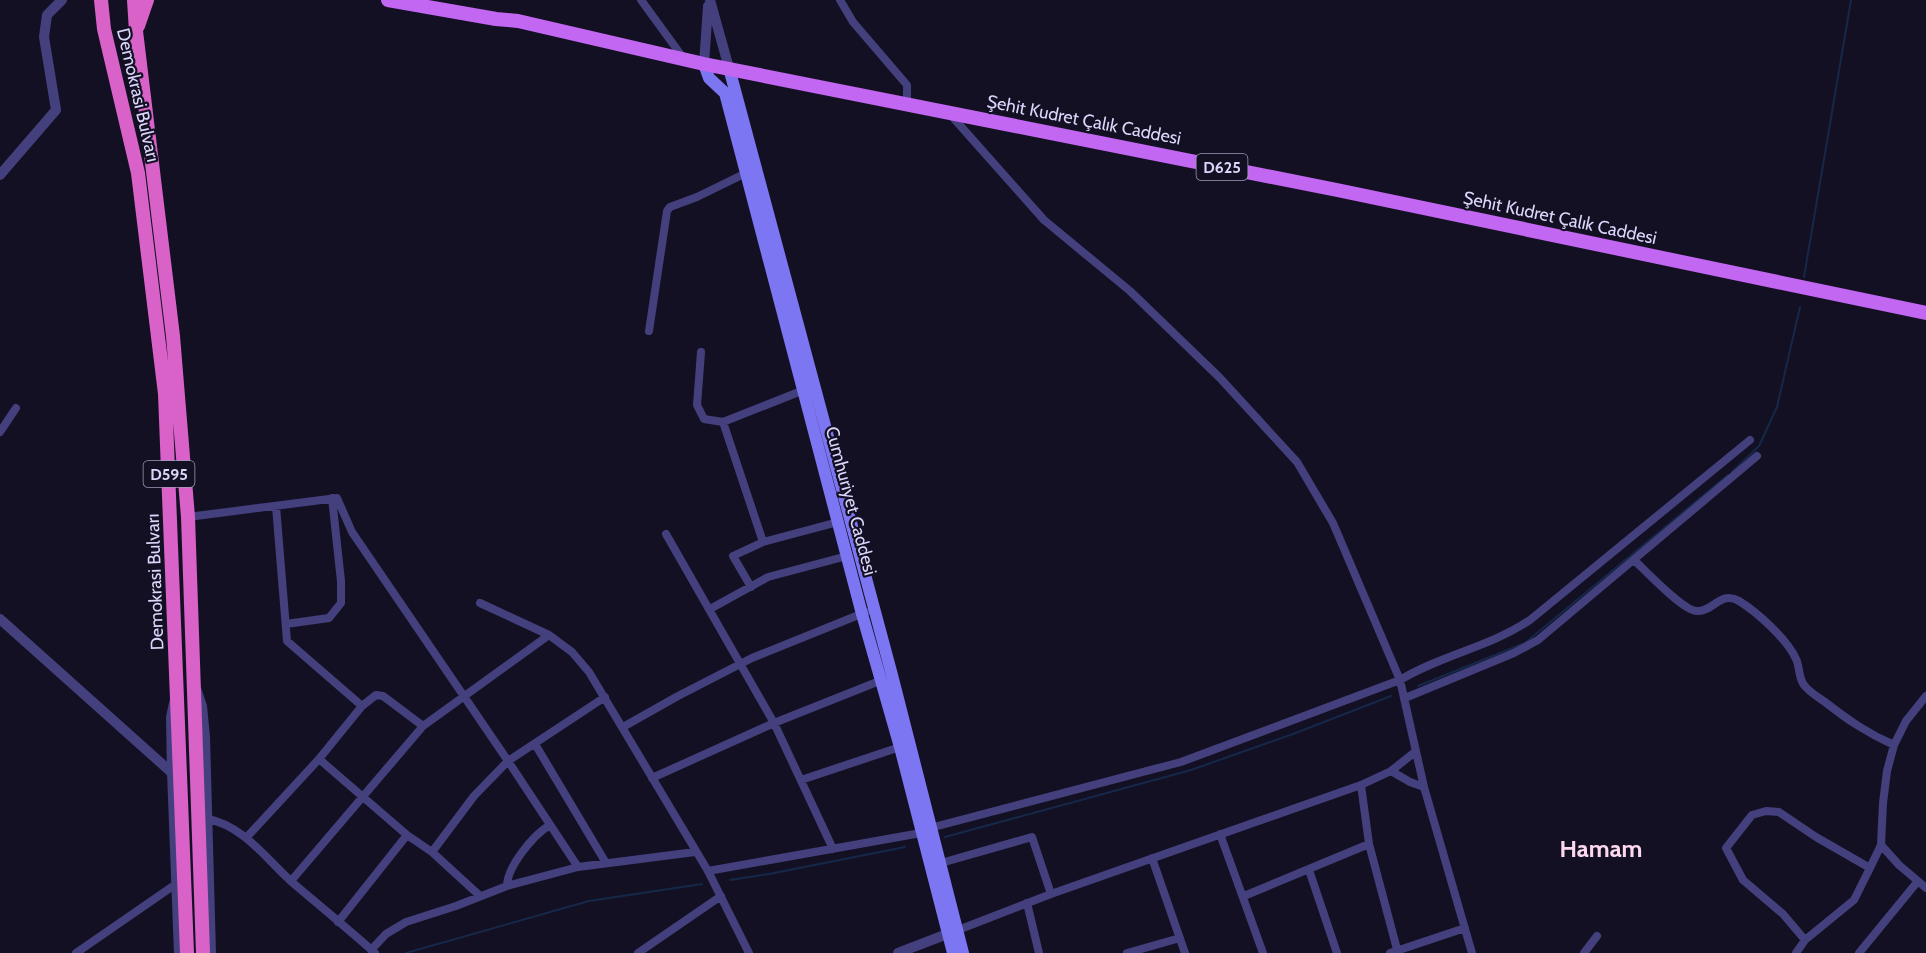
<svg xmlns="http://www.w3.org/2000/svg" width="1926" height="953" font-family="Cabin,sans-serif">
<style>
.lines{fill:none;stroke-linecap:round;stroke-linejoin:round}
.stream{stroke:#152849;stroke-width:2}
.minor{stroke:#44407e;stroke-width:8}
.tertiary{stroke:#44407e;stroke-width:10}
.secondary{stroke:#7c76f2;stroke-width:12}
.primary{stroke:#c167f1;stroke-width:14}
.trunk{stroke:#d862c8;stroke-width:14}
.labels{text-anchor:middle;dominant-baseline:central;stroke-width:4.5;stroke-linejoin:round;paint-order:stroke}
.shield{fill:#141023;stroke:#9f9bba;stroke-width:1.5}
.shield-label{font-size:16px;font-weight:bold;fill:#dbd6fb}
.street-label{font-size:18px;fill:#dbd6fb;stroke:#141023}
.district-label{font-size:24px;font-weight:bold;fill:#fbd8ee;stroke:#141023}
</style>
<rect width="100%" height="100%" fill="#141023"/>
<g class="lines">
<path class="stream" d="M1804 277 1851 0
M1732 472 1759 446 1777 407 1800 307
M1418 686 1525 643 1728 475
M945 837 1191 770 1293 734 1391 696
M730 880 769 874 905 847
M406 953 589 901 702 884"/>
<path class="minor" d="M641 0 684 59
M840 0 853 22 907 85V103
M949 113 1044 220 1130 291 1220 378 1297 462 1333 523 1400 680C1441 655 1490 647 1530 620L1750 440
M649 331 667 211 670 207 697 197 746 173
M701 352 697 405 704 419 723 422 804 390
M723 422 763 542
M0 432 16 408
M276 506 287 641 362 706
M188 517 337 498 352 532 508 761 578 867
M666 534 774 723 833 849
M1634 560C1646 571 1683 611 1697 611 1713 612 1721 590 1739 601 1757 612 1787 639 1796 659 1800 667 1798 677 1804 685 1809 692 1818 697 1825 702 1848 720 1867 733 1894 745
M751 587 733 556 763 542 838 522
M480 603 549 635
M710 609 768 577 847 556
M286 624 329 618 341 603V581L332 498
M197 688 203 706 206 737 212 953
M1405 698 1514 653 1538 640 1757 456
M173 703 170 717 171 772 178 953
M623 727 678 696 752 658 866 612
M535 744 606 863
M319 759 407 835 432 852 480 896
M1391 771 1410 782 1424 787
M652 778 774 723 882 680
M801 780 900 747
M1361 785 1369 844 1398 953
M208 819C244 826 267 860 293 883 320 906 348 929 375 953
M930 828 1181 762 1400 680 1424 787 1472 953
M1220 834 1263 953
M246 838 319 759 362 706 376 695 383 696 423 726
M1881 845 1899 865 1926 888
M432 852 474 796 508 761 605 697
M1152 858 1185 953
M941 863 1032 837 1051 894
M1309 870 1337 953
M708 871 921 833
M291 881 423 726 549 635 572 652 589 672 708 871 749 953
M507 886C507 867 533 835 550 825
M1244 896 1369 844
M1027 903 1039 953
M338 922 407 835
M958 930 1051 894 1361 785 1391 771 1415 752
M1805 940 1783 914 1743 880 1726 848 1752 815 1766 811 1779 812 1816 837 1870 868
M371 950 386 934 406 922 456 906 507 886 578 867 695 852
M76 953 176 884
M638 953 721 896
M1127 953 1180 938
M1390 953 1465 928
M1584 953 1597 936
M1796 953 1805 940 1854 900 1870 868 1881 845 1883 803 1887 771 1894 745 1906 721 1926 696
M1859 953 1918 881"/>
<path class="tertiary" d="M710 0 729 68
M704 64 708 6
M0 175 56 110 44 37 47 15 62 0
M0 619 171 772
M898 953 955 931"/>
<path class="secondary" d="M704 64 709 78 725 93 862 614 900 747 953 953
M729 68 892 675 963 953"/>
<path class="primary" d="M388 0 496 19 518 21 704 64 1337 190 1926 313"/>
<path class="trunk" d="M101 0 104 29 138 173 165 394 187 953
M134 0 136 31 173 336 188 517 203 953
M138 26 147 0"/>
</g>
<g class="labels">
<g class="shield">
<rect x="1196.5" y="154" width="51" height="26" rx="4.5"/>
<rect x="143.5" y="461" width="51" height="26" rx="4.5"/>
</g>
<g class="shield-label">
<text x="1222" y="167">D625</text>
<text x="169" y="474">D595</text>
</g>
<g class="street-label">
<text transform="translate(138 95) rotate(77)">Demokrasi Bulvarı</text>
<text transform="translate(1084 120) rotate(11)">Şehit Kudret Çalık Caddesi</text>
<text transform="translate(1560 218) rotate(12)">Şehit Kudret Çalık Caddesi</text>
<text transform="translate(851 501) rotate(75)">Cumhuriyet Caddesi</text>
<text transform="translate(155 582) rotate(-92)">Demokrasi Bulvarı</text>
</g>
<g class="district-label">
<text x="1601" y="848">Hamam</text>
</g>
</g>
</svg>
